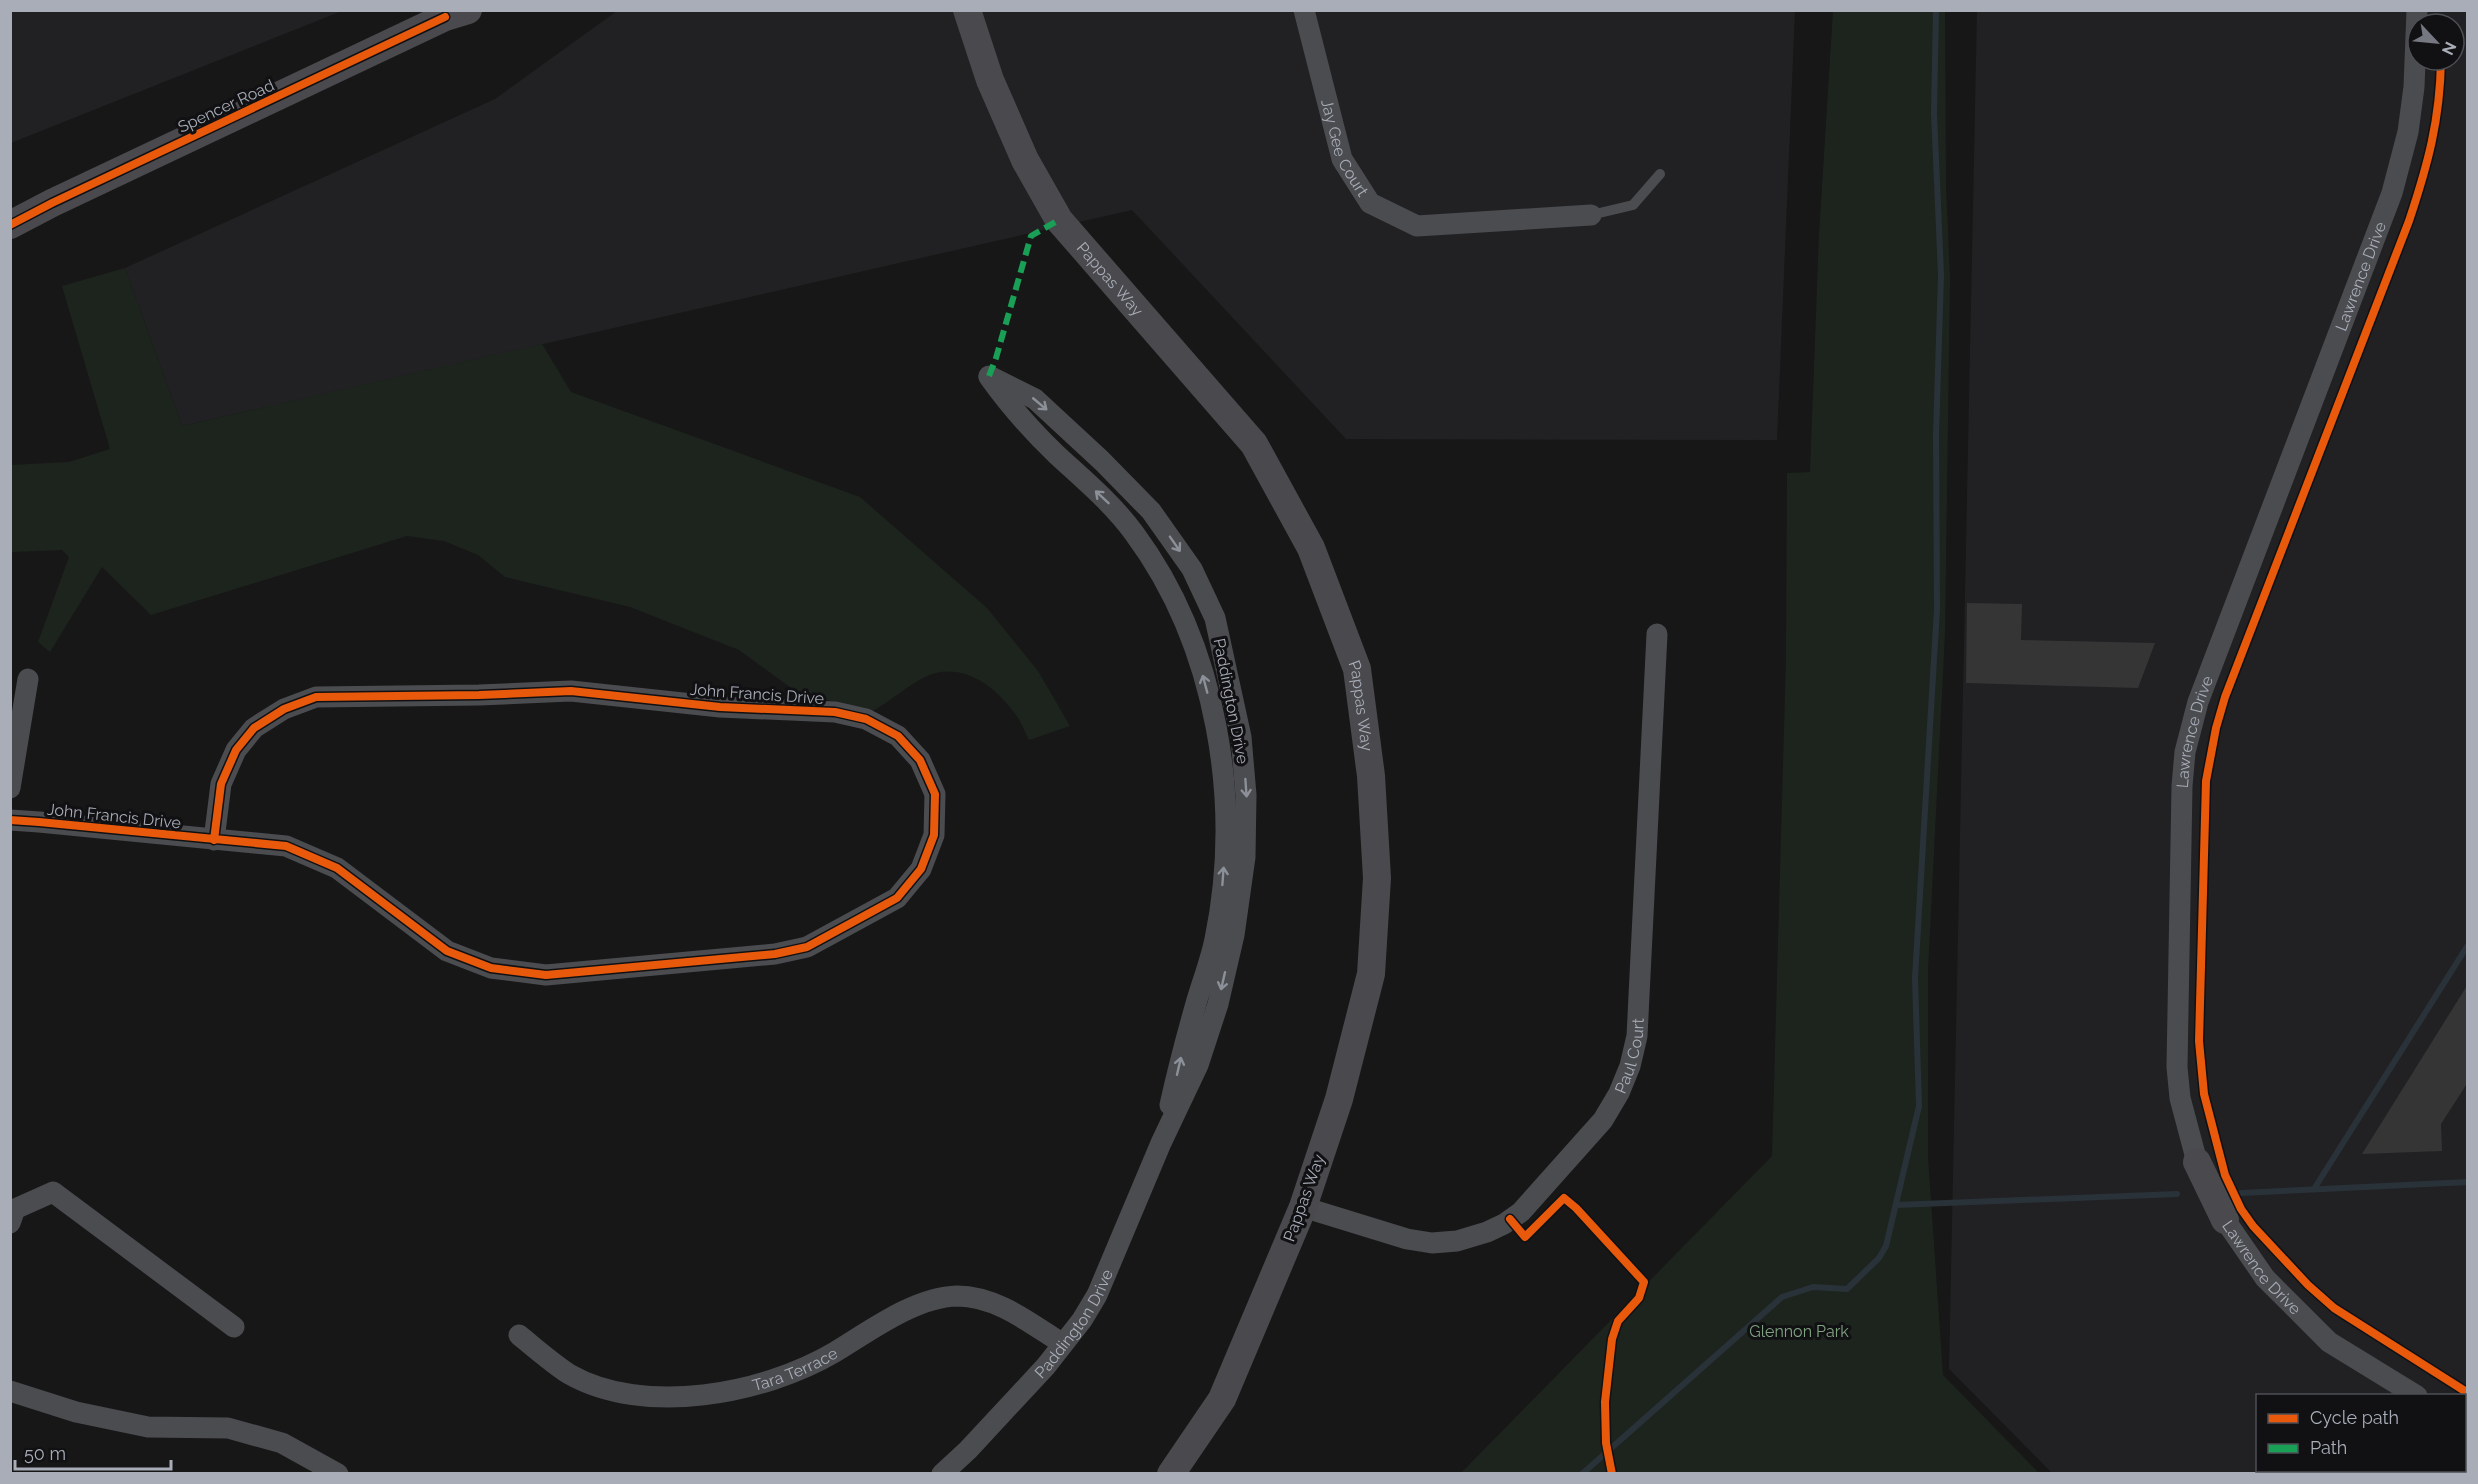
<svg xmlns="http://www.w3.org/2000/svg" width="2478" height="1484" font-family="Raleway,sans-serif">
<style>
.built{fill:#212123;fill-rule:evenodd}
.green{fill:#1d241e}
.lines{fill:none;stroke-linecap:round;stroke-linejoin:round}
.stream{stroke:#2a3239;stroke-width:6}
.building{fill:#353536}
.lane{stroke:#4b4c50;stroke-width:10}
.street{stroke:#4b4c50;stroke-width:21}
.secondary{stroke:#4a4a4e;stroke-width:28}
.quiet{stroke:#1a9f57;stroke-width:6;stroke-dasharray:12 6;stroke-linecap:butt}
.cycleway-casing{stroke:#111113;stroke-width:11}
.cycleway{stroke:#e8590c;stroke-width:8}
.oneway{stroke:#8c9099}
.labels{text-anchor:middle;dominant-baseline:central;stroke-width:6;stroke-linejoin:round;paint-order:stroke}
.street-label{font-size:16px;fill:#a8adb8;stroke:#111113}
.park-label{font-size:16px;fill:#7fa381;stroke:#111113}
</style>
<rect width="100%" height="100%" fill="#171717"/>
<path class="built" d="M11 10H342V11L11 143Z
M617 11H1795L1777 440 1346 439 1132 210 182 426 125 268 495 99Z
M1977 11H2467V1473H2052L1949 1369ZM2418 24H2454V60H2418ZM2258 1396H2464V1470H2258Z"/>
<path class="green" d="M1833 11H1945L1946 185 1950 278 1945 633 1928 970V1157L1943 1375 2039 1473H1461L1772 1156 1786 659 1787 473 1810 472 1819 235Z
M125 268 182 426 542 344 571 392 860 497 987 608 1038 671 1070 726 1029 740C1024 730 1020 719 1013 711 992 683 958 660 923 678 906 687 890 701 873 711L798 693 739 650 630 607 505 577 478 555 444 541 407 536 151 615 102 567 50 652 38 642 69 557 62 550 11 552V465L69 462 110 449 62 286Z"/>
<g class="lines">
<path class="stream" d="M2314 1189 2468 945
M2241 1193 2468 1182
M1896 1205 2177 1194
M1582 1474 1782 1297 1813 1287 1847 1289 1879 1258 1886 1246 1919 1106 1915 978 1937 609 1936 434 1941 275 1934 113 1936 10"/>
</g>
<path class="building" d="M1967 603 2022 604 2021 640 2155 643 2138 688 1966 683Z
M2468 984V1082L2441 1124 2442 1151 2362 1154Z"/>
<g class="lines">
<path class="lane" d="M1591 215 1633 205 1660 174"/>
<g class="street">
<path id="s1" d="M1304 10 1342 159 1370 203 1417 226 1591 215"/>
<path d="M989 377C1009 405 1032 431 1057 455 1084 480 1112 503 1134 533 1217 645 1243 803 1215 939 1211 959 1203 980 1197 1000 1187 1035 1178 1069 1170 1105"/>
<path d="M10 788 28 679"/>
<path d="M10 820 39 822 286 846 337 868 447 951 491 968 546 975 775 954 807 947 897 898 921 869 934 835 935 794 920 760 898 736 866 719 835 712 720 707 571 691 479 695 316 697 284 709 254 728 236 750 221 784 214 840"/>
<path id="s2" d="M2197 1162 2180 1098 2177 1067 2182 786 2185 752 2198 702 2392 193 2408 132 2414 87 2417 10"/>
<path id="s3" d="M1303 1207 1407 1239 1432 1243 1457 1241 1487 1232 1504 1224 1521 1212 1603 1120 1619 1093 1630 1066 1637 1036 1657 634"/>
<path id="s4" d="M2225 1220 2265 1278 2329 1342 2417 1396"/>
<path d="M10 1223 15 1209 53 1192 234 1327"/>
<path id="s5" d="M519 1335C535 1348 552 1363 569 1374 644 1417 764 1394 835 1352 870 1331 915 1297 957 1296 997 1296 1031 1324 1063 1344"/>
<path d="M10 1391 76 1412 148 1427 228 1428 282 1443 338 1474"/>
<path d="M2464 1425 2468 1427"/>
<path id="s6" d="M942 1474 968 1450 1046 1366 1082 1320 1097 1295 1161 1143 1198 1065 1218 1004 1234 935 1245 857 1246 795 1241 737 1215 618 1192 569 1151 511 1102 461 1035 399 989 376"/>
</g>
<g class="secondary">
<path id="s7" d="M967 10 990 80 1025 160 1059 220 1254 444 1311 548 1357 669 1371 776 1377 878 1371 974 1339 1099 1303 1207 1222 1399 1171 1474"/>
<path d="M10 225 52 203 445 17 468 10"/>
<path d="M2197 1162 2225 1220"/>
</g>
<path class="quiet" d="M989 376 996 358 1031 236 1059 220"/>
<defs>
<path id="cycleway" d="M2441 60C2440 120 2428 164 2409 221L2225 697 2216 728 2206 781 2199 1041 2204 1094 2225 1175 2241 1209 2253 1226 2308 1285 2334 1308 2468 1393
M10 225 52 203 445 17
M10 820 39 822 286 846 337 868 447 951 491 968 546 975 775 954 807 947 897 898 921 869 934 835 935 794 920 760 898 736 866 719 835 712 720 707 571 691 479 695 316 697 284 709 254 728 236 750 221 784 214 840
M1510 1219 1525 1237 1564 1198 1576 1208 1644 1282 1639 1298 1618 1321 1612 1339 1605 1402 1606 1443 1612 1474"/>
</defs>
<use href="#cycleway" class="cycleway-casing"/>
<use href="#cycleway" class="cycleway"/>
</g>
<defs><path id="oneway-shaft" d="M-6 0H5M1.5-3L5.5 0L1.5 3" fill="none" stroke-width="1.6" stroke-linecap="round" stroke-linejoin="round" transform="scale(1.5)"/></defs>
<g class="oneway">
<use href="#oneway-shaft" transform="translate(1040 404) rotate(40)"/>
<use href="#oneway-shaft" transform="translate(1102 497) rotate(-137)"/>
<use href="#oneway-shaft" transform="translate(1175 544) rotate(55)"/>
<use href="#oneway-shaft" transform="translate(1205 684) rotate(-105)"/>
<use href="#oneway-shaft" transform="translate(1246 788) rotate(86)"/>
<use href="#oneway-shaft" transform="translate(1223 876) rotate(-86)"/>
<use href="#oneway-shaft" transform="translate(1223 981) rotate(103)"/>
<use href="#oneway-shaft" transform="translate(1179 1066) rotate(-77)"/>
</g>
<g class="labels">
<g class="street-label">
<text transform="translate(226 106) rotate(-25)">Spencer Road</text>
<text stroke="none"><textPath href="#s1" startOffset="144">Jay Gee Court</textPath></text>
<text stroke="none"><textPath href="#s2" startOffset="920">Lawrence Drive</textPath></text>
<text stroke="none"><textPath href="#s7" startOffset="308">Pappas Way</textPath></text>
<text transform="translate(757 694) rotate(4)">John Francis Drive</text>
<text transform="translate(1231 701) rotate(79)">Paddington Drive</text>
<text stroke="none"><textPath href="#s7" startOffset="812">Pappas Way</textPath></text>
<text stroke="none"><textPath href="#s2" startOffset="434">Lawrence Drive</textPath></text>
<text transform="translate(114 816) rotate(6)">John Francis Drive</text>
<text stroke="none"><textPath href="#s3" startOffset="424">Paul Court</textPath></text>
<text transform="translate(1304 1198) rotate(-70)">Pappas Way</text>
<text stroke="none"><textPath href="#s4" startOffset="60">Lawrence Drive</textPath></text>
<text stroke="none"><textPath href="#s6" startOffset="201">Paddington Drive</textPath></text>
<text stroke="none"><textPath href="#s5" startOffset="297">Tara Terrace</textPath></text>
</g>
<g class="park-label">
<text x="1799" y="1331">Glennon Park</text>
</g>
</g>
<rect width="2478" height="1484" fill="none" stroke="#a8adb8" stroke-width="24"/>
<rect x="2256" y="1394" width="210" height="78" fill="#111113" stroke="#4d4f55" stroke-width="1.5"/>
<rect x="2268" y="1414" width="30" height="9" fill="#e8590c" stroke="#4d4f55" stroke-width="1.5"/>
<text x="2310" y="1424" font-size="18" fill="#a8adb8">Cycle path</text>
<rect x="2268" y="1444" width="30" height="9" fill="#1a9f57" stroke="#4d4f55" stroke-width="1.5"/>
<text x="2310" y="1454" font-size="18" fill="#a8adb8">Path</text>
<g transform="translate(2436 42) rotate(116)"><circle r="28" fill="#111113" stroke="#4d4f55" stroke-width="1.5"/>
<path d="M0-4.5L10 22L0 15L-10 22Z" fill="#757880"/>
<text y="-9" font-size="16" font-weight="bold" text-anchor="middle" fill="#a8adb8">N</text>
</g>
<path d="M15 1460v9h156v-9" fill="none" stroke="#a8adb8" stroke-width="3"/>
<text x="24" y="1460" font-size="18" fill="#a8adb8" stroke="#111113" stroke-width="4.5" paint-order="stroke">50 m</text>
</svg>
